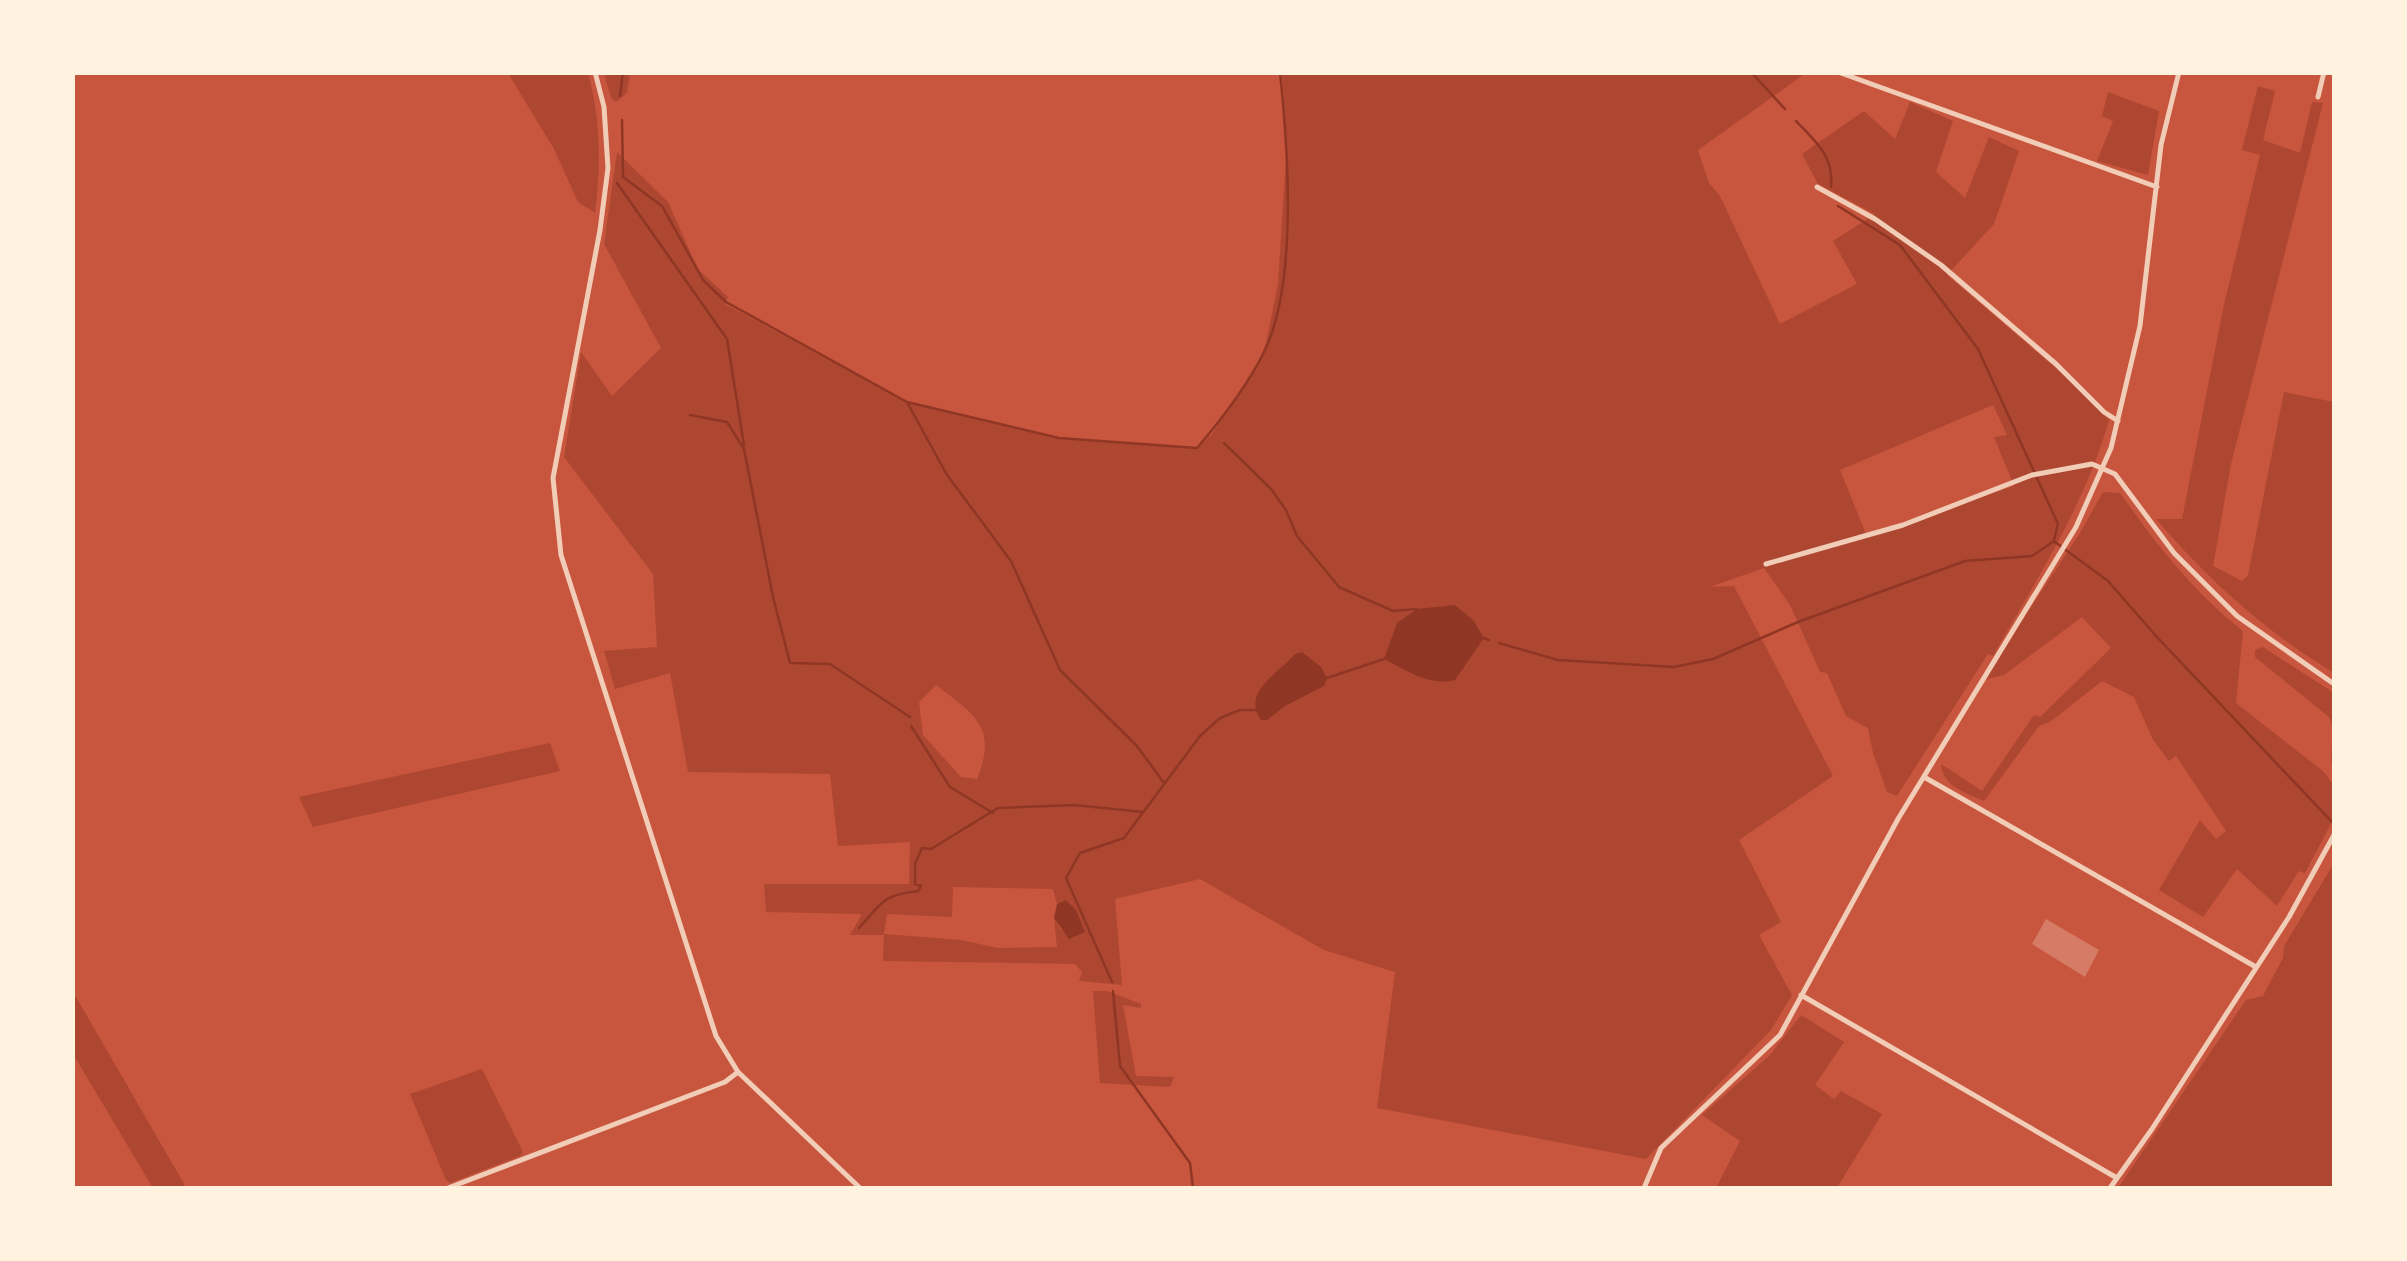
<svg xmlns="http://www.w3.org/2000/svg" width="2407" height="1261" font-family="'Varela Round',sans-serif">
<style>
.green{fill:#ae4732;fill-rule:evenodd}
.water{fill:#8f3625}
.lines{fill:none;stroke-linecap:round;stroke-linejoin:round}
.stream{stroke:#8f3625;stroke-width:2.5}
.building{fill:#d67c66}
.minor{stroke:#f1ccb7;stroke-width:5}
.tertiary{stroke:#f1ccb7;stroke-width:5}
</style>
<rect width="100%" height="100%" fill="#c8553d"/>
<path class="green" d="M1282 72 1806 73 1698 150 1709 183 1720 196 1780 324 1857 284 1833 241 1875 214 1818 184 1802 154 1864 111 1895 139 1910 102 1953 121 1936 172 1965 198 1989 137 2019 151 1994 224 1947 275 2059 371 2109 420C2085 505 2036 580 1993 656L1988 654 1897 796 1887 792 1873 753 1868 728 1846 716 1827 673 1820 672 1790 605 1764 568 1710 587 1734 586 1833 776 1739 840 1781 922 1759 935 1792 995 1771 1030 1646 1159 1377 1108 1395 972 1324 950 1200 879 1115 899 1122 985 1079 981 1082 972 1075 964 883 961 884 935H850L862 914 766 912 764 884H909L910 842 838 846 830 774 688 772 670 673 615 689 604 651 657 647 653 574 564 457 581 352 612 396 661 348 604 244 617 152 668 202 698 269 728 297 725 304 907 402 1059 438 1197 448 1212 434 1264 353 1278 284 1287 141ZM1993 405 2007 435 1994 437 2014 486 1903 525 1866 534 1840 470ZM936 685C975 715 998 727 977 779L961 777 923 735 919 702ZM953 887 1053 889 1057 904 1066 900 1061 930 1054 918 1057 947 998 948 961 940 884 934 887 914 952 917Z
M508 73H588C601 120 601 165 595 213L578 202 554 149Z
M604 73H630L627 93 616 102 611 98Z
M2258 86 2275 91 2263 140 2300 153 2312 102 2323 103 2231 464 2213 566 2242 581 2248 575 2284 392 2334 402V673C2264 630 2210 582 2156 519H2182L2223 309 2260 155 2242 150Z
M2108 92 2159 111 2148 175 2097 161 2113 121 2102 116Z
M2103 492 2120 493C2156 544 2193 592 2243 631L2236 703 2324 772 2334 786V818L2305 873 2299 871 2277 906 2237 869 2203 917 2159 890 2200 820 2216 839 2226 831 2176 756 2169 761 2153 740 2134 697 2102 681 2050 722 2039 726 1984 801C1966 793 1942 786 1941 764L1982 791 2034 715 2040 717 2111 648 2082 617 2004 675 1983 680 2080 533Z
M2263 647 2334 693V765L2331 762 2333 727 2329 717 2255 657V650Z
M550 743 560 771 313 827 299 797Z
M2334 863V1188H2118L2246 1000 2263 996 2283 958 2284 946Z
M1093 991H1107L1141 1004V1008L1123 1005 1136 1076 1174 1077 1170 1087 1100 1083Z
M76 997 183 1182 186 1188H153L73 1054V1000Z
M1801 1015 1844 1042 1815 1085 1834 1099 1841 1091 1882 1114 1837 1188H1716L1740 1141 1702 1115 1770 1055Z
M482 1069 523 1152 520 1156 450 1183 446 1180 410 1094Z"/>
<path class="water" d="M1455 605 1473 620 1484 638 1455 680C1431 687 1405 670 1384 659L1397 623 1417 609Z
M1302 652 1321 667 1327 678 1324 686 1285 706 1267 720H1261C1241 692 1279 673 1295 654Z
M1066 900 1076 910 1085 932 1069 939 1054 918 1057 904Z"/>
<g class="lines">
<path class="stream" d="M1751 72 1785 109
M620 96 623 72
M622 120 623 177 662 206 703 280 726 302 907 402 1059 438 1197 448C1221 420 1247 386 1263 354 1298 286 1288 148 1280 72
M1796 121C1816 142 1834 156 1831 187
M617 183 727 339 744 445
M1838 206 1900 245 1978 349 2058 524 2054 540
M908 404 947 475 1011 561 1060 670 1137 746 1164 783
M690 415 727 422 744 449 773 597 790 663 830 664 910 717
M1224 443 1271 489 1286 510 1297 536 1339 587 1393 611 1417 609
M2055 542 2108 581 2157 637 2332 822
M1484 638 1489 640
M1499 643 1558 660 1674 667 1713 659 1798 622 1965 561 2032 556 2054 541
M1327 678 1384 659
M911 726 950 787 993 813
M859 928C882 903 882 895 918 891L921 886 915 884V864L922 848 931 849 998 808 1074 805 1143 812
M1112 982 1066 878 1080 853 1124 838 1200 736 1220 718 1240 710H1255
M1113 991 1120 1066 1190 1163 1193 1188"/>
</g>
<path class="building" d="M2046 919 2099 950 2085 977 2032 944Z"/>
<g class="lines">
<path class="minor" d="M1838 72 2157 187
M2318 97 2324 72
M1817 187 1875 219 1941 265 2056 364 2104 412 2118 421
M1766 564 1903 525 2032 475 2092 464 2115 474 2174 553 2237 616 2334 684
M1924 777 2256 967
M1801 995 2117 1178
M1644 1188 1661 1148 1780 1035 1898 819 2076 527 2111 448 2140 326 2161 145 2179 72
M2110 1188 2152 1129 2289 917 2334 835"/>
<path class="tertiary" d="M595 72 604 107 608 168 600 230 553 478 561 555 716 1036 738 1072 860 1188
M448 1188 725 1082 738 1072"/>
</g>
<rect width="2407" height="1261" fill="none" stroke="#fff3e0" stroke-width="150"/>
</svg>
